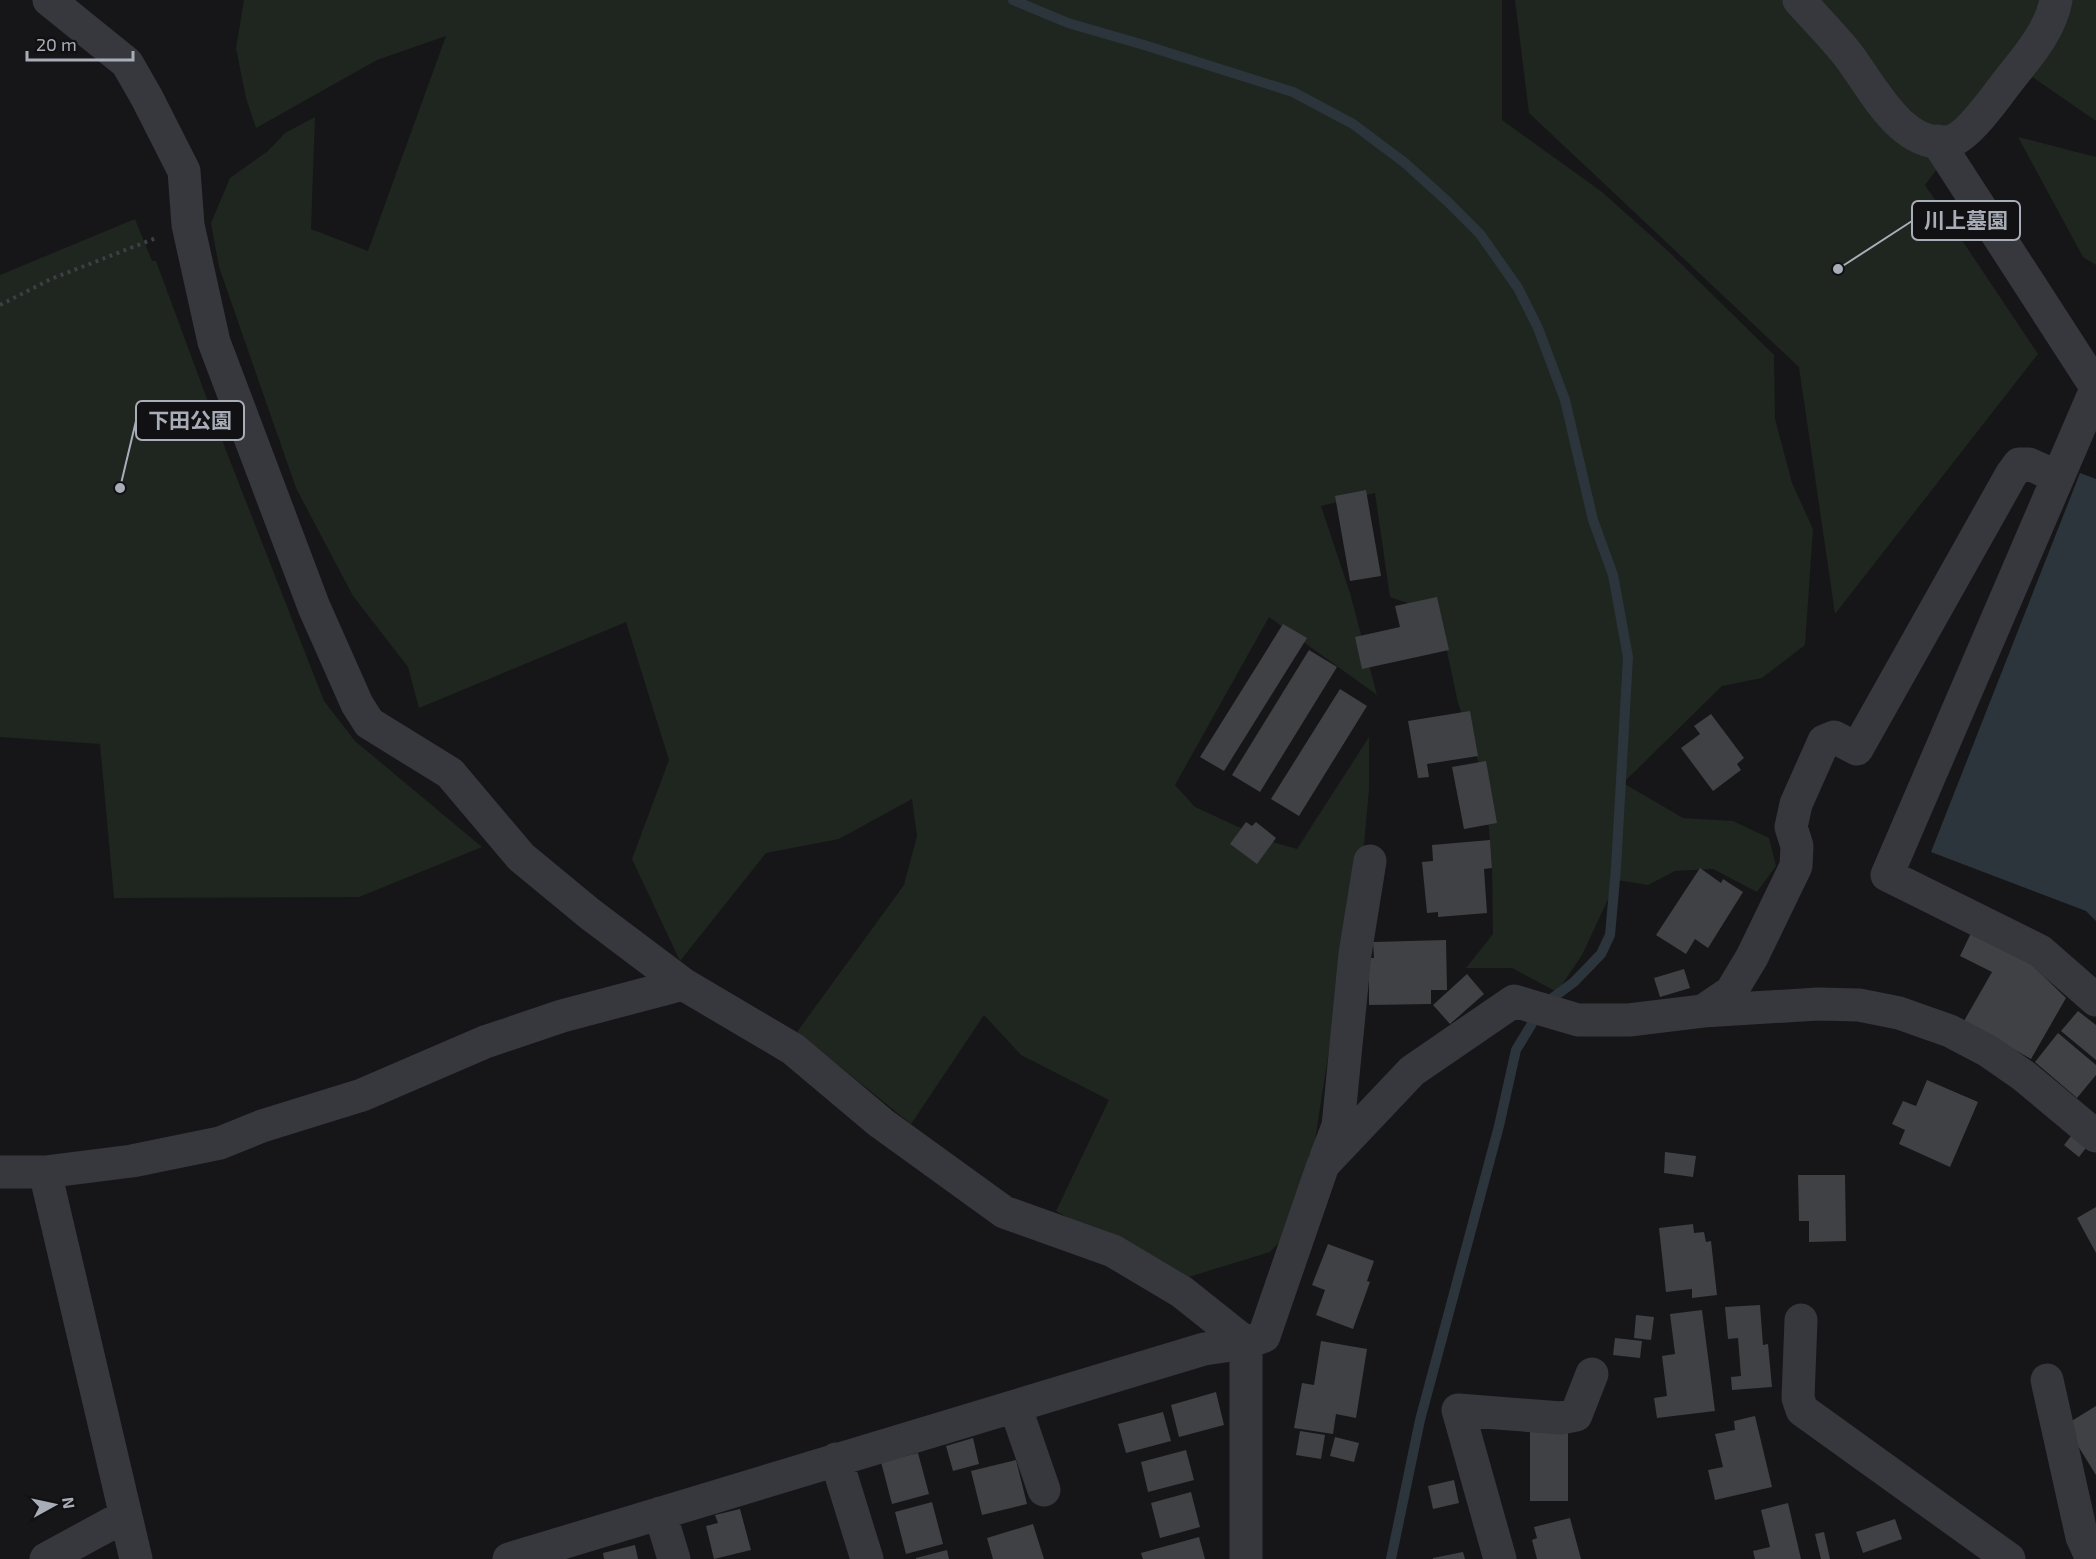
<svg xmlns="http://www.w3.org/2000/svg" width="2096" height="1559" font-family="'Exo 2','Noto Sans JP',sans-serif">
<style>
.green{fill:#1e261f}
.water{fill:#2c353c}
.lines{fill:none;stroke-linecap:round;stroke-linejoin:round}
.stream{stroke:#2c353c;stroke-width:10}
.building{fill:#404145}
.path{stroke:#3d3f44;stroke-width:4;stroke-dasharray:3 4.5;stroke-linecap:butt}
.minor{stroke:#37383d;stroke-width:33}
.leader{fill:none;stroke:#a8adb8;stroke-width:2}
.callout-dot{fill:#a8adb8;stroke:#111113;stroke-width:2}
.callout{fill:#111113;stroke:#a8adb8;stroke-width:2}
.callout-label{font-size:21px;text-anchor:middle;font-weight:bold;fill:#a8adb8}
</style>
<rect width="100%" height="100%" fill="#161618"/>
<path class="green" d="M244 0H1502V120L1602 192 1668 251 1774 355 1775 419 1792 483 1813 529 1805 645 1762 678 1722 686 1623 783 1683 818 1733 821 1769 838 1776 866 1757 892 1713 869 1675 871 1648 885 1617 880 1582 955 1557 992 1512 968H1466L1493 934 1492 865 1485 781 1458 703 1442 628 1416 606 1390 597 1375 493 1321 506 1350 593 1377 695 1269 617 1175 785 1195 807 1269 841 1297 849 1369 737V789L1360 890 1340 980 1308 1185 1283 1238 1270 1252 1182 1279 1056 1211 1109 1100 1021 1055 984 1015 911 1124 797 1032 904 885 917 836 912 799 839 839 766 853 680 961 632 859 669 760 626 622 419 708 408 667 353 596 296 488 219 267 211 223 230 178 268 151 285 133 315 117 311 229 368 251 446 36 377 60 256 128 246 98 236 48Z
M1515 0H2096V121L2015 65 1925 185 2038 354 1835 614 1799 367 1529 113Z
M2018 137 2096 157V265L2083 257Z
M135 219 152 261H156L227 453 324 701 355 741 482 847 359 897 114 898 100 744 0 737V275Z"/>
<path class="water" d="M2080 473 2096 479V921L2086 911 1931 852Z"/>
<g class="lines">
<path class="stream" d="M1013 0 1068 23 1144 45 1293 92 1353 124 1405 163 1447 201 1480 234 1518 288 1538 328 1565 400 1593 520 1613 575 1628 657 1616 868 1610 935 1601 954 1574 982 1551 999
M1391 1559 1420 1420 1499 1126 1516 1050 1536 1017"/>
</g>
<path class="building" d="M1366 490 1381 576 1350 581 1335 496Z
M1437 597 1449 650 1362 669 1355 637 1400 627 1395 606Z
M1283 624 1307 638 1224 771 1200 757Z
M1309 650 1337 667 1260 792 1232 775Z
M1340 689 1367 706 1299 816 1271 799Z
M1470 711 1478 756 1427 764 1429 777 1418 778 1408 721Z
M1711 714 1744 758 1737 764 1741 770 1713 791 1681 748 1700 734 1694 726Z
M1486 761 1497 823 1464 829 1452 767Z
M1246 822 1252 826 1256 822 1276 838 1257 864 1230 844Z
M1490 840 1492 868 1484 869 1487 913 1438 917V912L1427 913 1422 862 1433 861 1432 845Z
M1700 868 1721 883 1723 879 1743 892 1708 948 1695 939 1686 954 1656 935Z
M1971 933 2029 962 2066 998 2031 1059 1964 1021 1992 972 1960 956Z
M1446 940 1447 990H1431V1004L1369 1005V958H1374L1373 942Z
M1684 969 1690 988 1660 997 1654 978Z
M1467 974 1484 994 1450 1024 1433 1005Z
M2078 1011 2096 1025V1060L2061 1031Z
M2058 1033 2096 1065V1075L2077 1098 2035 1062Z
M1927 1080 1978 1102 1950 1167 1899 1144 1905 1130 1892 1124 1903 1101 1916 1106Z
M2071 1136 2086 1148 2079 1157 2064 1145Z
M1665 1152 1696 1156 1693 1177 1664 1173Z
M1798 1175H1845L1846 1241 1809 1242V1221H1799Z
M2096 1207V1253L2077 1218Z
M1693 1224 1694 1233 1704 1232 1706 1242 1711 1241 1717 1295 1692 1298V1289L1666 1292 1659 1228Z
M1328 1244 1374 1261 1367 1281 1370 1282 1353 1329 1316 1315 1325 1290 1312 1285Z
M1760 1305 1763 1345 1768 1344 1772 1387 1732 1390 1731 1377 1741 1376 1738 1338 1728 1339 1725 1307Z
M1702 1310 1715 1411 1657 1418 1654 1398 1667 1396 1662 1356 1675 1354 1670 1314Z
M1636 1315 1654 1317 1651 1340 1634 1338Z
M1615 1338 1642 1341 1640 1358 1613 1355Z
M1321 1341 1367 1349 1356 1418 1336 1414 1333 1434 1294 1428 1302 1383 1314 1385Z
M1216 1392 1224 1425 1179 1437 1171 1405Z
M2096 1406V1475L2065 1425Z
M1163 1412 1171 1441 1126 1453 1118 1424Z
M1755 1416 1772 1487 1715 1500 1708 1470 1723 1467 1715 1434 1735 1430 1734 1421Z
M1530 1428 1568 1429V1501H1530Z
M1300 1431 1325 1435 1321 1459 1296 1455Z
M1335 1437 1359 1443 1354 1462 1330 1456Z
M973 1438 979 1464 953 1471 946 1446Z
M1186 1450 1194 1480 1148 1492 1141 1462Z
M918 1453 929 1494 892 1504 881 1462Z
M1016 1460 1027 1504 982 1515 971 1471Z
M1454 1480 1459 1503 1433 1509 1428 1486Z
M1191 1492 1200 1527 1160 1538 1151 1503Z
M932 1502 943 1544 906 1554 895 1512Z
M1788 1503 1801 1559H1755L1753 1551 1770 1547 1761 1510Z
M740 1509 751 1550 714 1559 706 1526 718 1523 715 1515Z
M1570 1518 1581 1559H1537L1532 1540 1537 1538 1534 1527Z
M1895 1519 1902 1539 1863 1553 1856 1532Z
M1033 1524 1044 1559H993L987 1538Z
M1824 1532 1830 1559H1821L1815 1534Z
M1199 1537 1205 1559H1143L1141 1553Z
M635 1545 638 1559H604L603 1553Z
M947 1550 949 1559H916V1558Z
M1463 1552 1465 1559H1433V1558Z"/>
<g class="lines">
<path class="path" d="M0 305 51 279 156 238"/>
<path class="minor" d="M49 0 127 63 147 98 184 171 188 225 214 342 314 607 357 704 369 723 450 773 521 857 590 914 683 984 793 1049 881 1123 1004 1212 1113 1251 1182 1292 1246 1343
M1799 0C1815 18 1833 36 1848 55 1872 86 1903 152 1951 141 1966 137 1989 106 1999 93 2019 65 2050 35 2056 0
M1937 141 2096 387
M2096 389 1887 875 2040 951 2096 1000
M1703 1011 1818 1004 1859 1005 1899 1013 1950 1031 1988 1051 2024 1076 2096 1136
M1326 1157 1338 1126 1355 954 1370 861
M0 1172H45L132 1161 220 1143 262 1126 362 1095 485 1042 562 1016 683 984
M45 1172 136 1559
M1801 1320 1798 1398 1802 1410 2009 1559
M2047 1380 2082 1537 2092 1559
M1015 1406 1044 1490
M836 1459 867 1559
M660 1513 674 1559
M46 1559 125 1516
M509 1559 1204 1349 1246 1343 1264 1336 1323 1165 1412 1071 1514 1001 1578 1020H1629L1703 1011 1731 992 1752 957 1796 866 1797 846 1791 827 1796 804 1824 741 1834 737 1857 749 2011 475 2019 464H2029L2058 477
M1246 1559V1343
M1500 1559 1458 1410 1561 1418 1576 1415 1592 1374"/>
</g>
<path class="leader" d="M1838 269L1912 221M120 488L136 421"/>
<g class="callout-dot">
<circle cx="1838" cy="269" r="6"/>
<circle cx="120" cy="488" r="6"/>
</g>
<g class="callout">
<rect x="1912" y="201" width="108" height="39" rx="6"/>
<rect x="136" y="401" width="108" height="39" rx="6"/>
</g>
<g class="callout-label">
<text x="1966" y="228">川上墓園</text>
<text x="190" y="428">下田公園</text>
</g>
<g transform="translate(54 1505) rotate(82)" stroke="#111113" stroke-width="4.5" paint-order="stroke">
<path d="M0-4.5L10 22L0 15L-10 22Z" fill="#a8adb8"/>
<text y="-9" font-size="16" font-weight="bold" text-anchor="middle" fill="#a8adb8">N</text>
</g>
<path d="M27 51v9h106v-9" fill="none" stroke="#a8adb8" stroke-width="3"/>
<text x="36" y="51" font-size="18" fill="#a8adb8" stroke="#111113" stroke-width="4.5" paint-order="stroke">20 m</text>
</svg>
